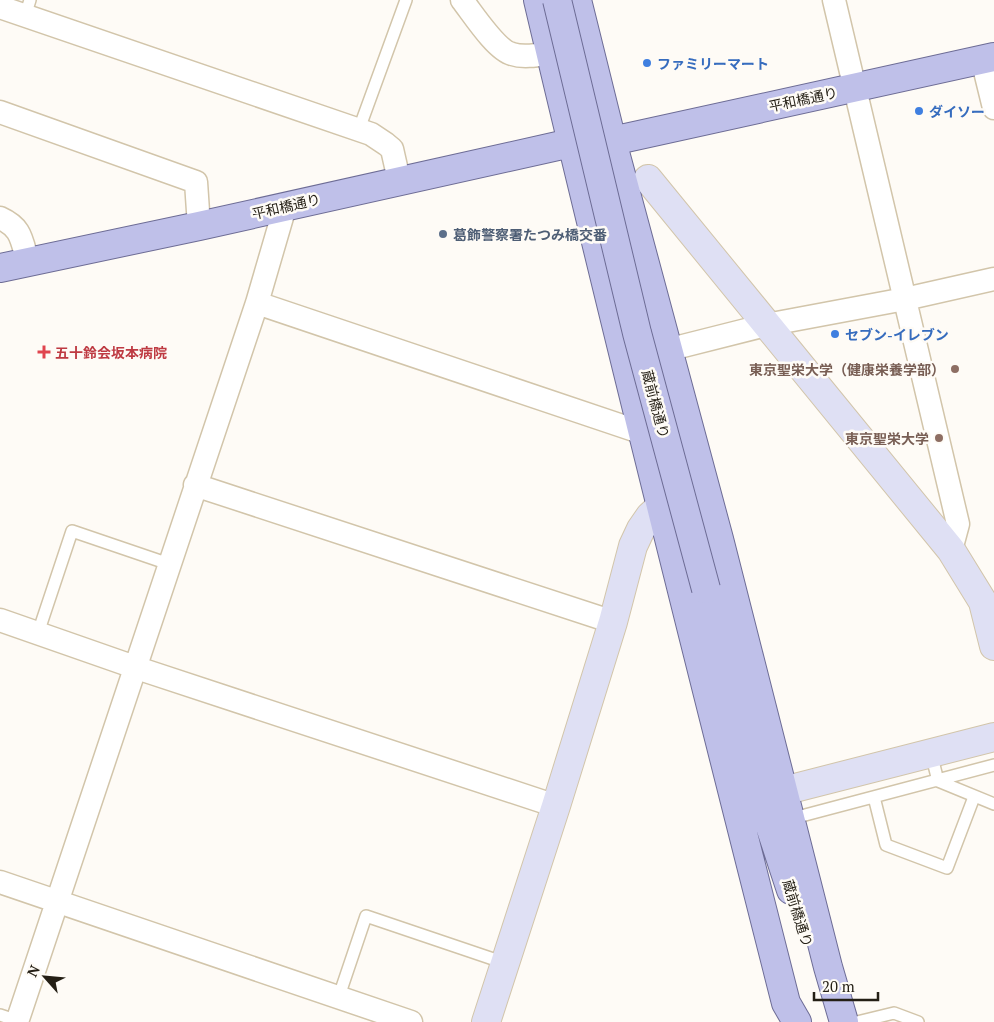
<svg xmlns="http://www.w3.org/2000/svg" width="994" height="1022" font-family="'PT Serif','Noto Sans JP',serif">
<style>
.lines{fill:none;stroke-linecap:round;stroke-linejoin:round}
.lane-casing{stroke:#d2c5aa;stroke-width:14}
.street-casing{stroke:#d2c5aa;stroke-width:25}
.secondary-casing{stroke:#d2c5aa;stroke-width:30}
.primary-casing{stroke:#6d6c95;stroke-width:30}
.lane{stroke:#fff;stroke-width:11}
.street{stroke:#fff;stroke-width:22}
.secondary{stroke:#dfe0f4;stroke-width:28}
.primary{stroke:#bfc0e9;stroke-width:28}
.primary-bridge-casing{stroke:#6d6c95;stroke-width:30;stroke-linecap:butt}
.primary-bridge{stroke:#bfc0e9;stroke-width:28}
.shop-dot{fill:#3f7fe0;stroke:#fefbf6;stroke-width:2}
.service-dot{fill:#5c6f8a;stroke:#fefbf6;stroke-width:2}
.health-dot{fill:#e0444e;stroke:#fefbf6;stroke-width:2}
.education-dot{fill:#8d6e63;stroke:#fefbf6;stroke-width:2}
.labels{text-anchor:middle;dominant-baseline:central;stroke-width:5;stroke-linejoin:round;paint-order:stroke}
.shop-label{font-size:14px;font-weight:bold;fill:#366cbe;stroke:#fefbf6;text-anchor:start}
.street-label{font-size:14px;fill:#241f15;stroke:#fefbf6}
.service-label{font-size:14px;font-weight:bold;fill:#4e5e75;stroke:#fefbf6;text-anchor:start}
.health-label{font-size:14px;font-weight:bold;fill:#be3a42;stroke:#fefbf6;text-anchor:start}
.education-label{font-size:14px;font-weight:bold;fill:#785e54;stroke:#fefbf6;text-anchor:end}
</style>
<rect width="100%" height="100%" fill="#fefbf6"/>
<g class="lines">
<defs>
<path id="lane" d="M25 16 30 0
M359 129 406 0
M38 633 72 531 169 564
M931 753 938 781 994 804
M874 797 886 845 947 868 974 797
M790 819 994 765
M338 999 366 916 505 963
M0 1015 18 1021
M857 1022 894 1013 918 1022"/>
<path id="street" d="M462 0C473 14 496 50 512 54 524 58 538 55 550 53
M834 0 958 524 951 550
M0 7 371 134 386 144 392 149 399 180
M982 59 994 108
M0 112 196 182 199 226
M0 218C22 228 21 239 28 262
M257 303 643 433
M667 350 766 325 905 299 994 279
M195 485 613 622
M0 620 146 671 556 806
M0 882 411 1022
M17 1022 257 303 285 207"/>
<path id="secondary" d="M648 179 951 550 983 602 994 646
M783 791 994 737
M486 1022 556 806 613 622 633 546 641 529 650 516 662 505"/>
<path id="primary" d="M538 0C617 335 701 669 786 1003L797 1022
M577 0 612 141 719 539 828 967 844 1022
M0 268 199 226 571 143 612 141 994 57
M706 589 763 805 791 890"/>
</defs>
<use href="#lane" class="lane-casing"/>
<use href="#street" class="street-casing"/>
<use href="#secondary" class="secondary-casing"/>
<use href="#primary" class="primary-casing"/>
<use href="#lane" class="lane"/>
<use href="#street" class="street"/>
<use href="#secondary" class="secondary"/>
<use href="#primary" class="primary"/>
<defs>
<path id="primary-bridge" d="M557 0 637 333 706 589"/>
</defs>
<use href="#primary-bridge" class="primary-bridge-casing"/>
<use href="#primary-bridge" class="primary-bridge"/>
</g>
<g class="shop-dot">
<circle cx="647" cy="63" r="5"/>
<circle cx="919" cy="111" r="5"/>
<circle cx="835" cy="334" r="5"/>
</g>
<circle class="service-dot" cx="443" cy="234" r="5"/>
<path class="health-dot" d="M41.5 344.5h5v5h5v5h-5v5h-5v-5h-5v-5h5z"/>
<g class="education-dot">
<circle cx="955" cy="369" r="5"/>
<circle cx="939" cy="438" r="5"/>
</g>
<g class="labels">
<g class="shop-label">
<text x="657" y="63">ファミリーマート</text>
<text x="929" y="111">ダイソー</text>
<text x="845" y="334">セブン-イレブン</text>
</g>
<g class="street-label">
<text transform="translate(803 99) rotate(-12)">平和橋通り</text>
<text transform="translate(286 206) rotate(-13)">平和橋通り</text>
<text transform="translate(656 404) rotate(75)">蔵前橋通り</text>
<text transform="translate(798 913) rotate(73)">蔵前橋通り</text>
</g>
<g class="service-label">
<text x="453" y="234">葛飾警察署たつみ橋交番</text>
</g>
<g class="health-label">
<text x="55" y="352">五十鈴会坂本病院</text>
</g>
<g class="education-label">
<text x="945" y="369">東京聖栄大学（健康栄養学部）</text>
<text x="929" y="438">東京聖栄大学</text>
</g>
</g>
<g transform="translate(45 977) rotate(297)" stroke="#fefbf6" stroke-width="4" paint-order="stroke">
<path d="M0-4L9 19L0 12L-9 19Z" fill="#241f15"/>
<text y="-8" font-size="14" font-weight="bold" text-anchor="middle" fill="#241f15">N</text>
</g>
<path d="M814 992v8h64v-8" fill="none" stroke="#241f15" stroke-width="2.5"/>
<text x="822" y="992" font-size="15" fill="#241f15" stroke="#fefbf6" stroke-width="4" paint-order="stroke">20 m</text>
</svg>
